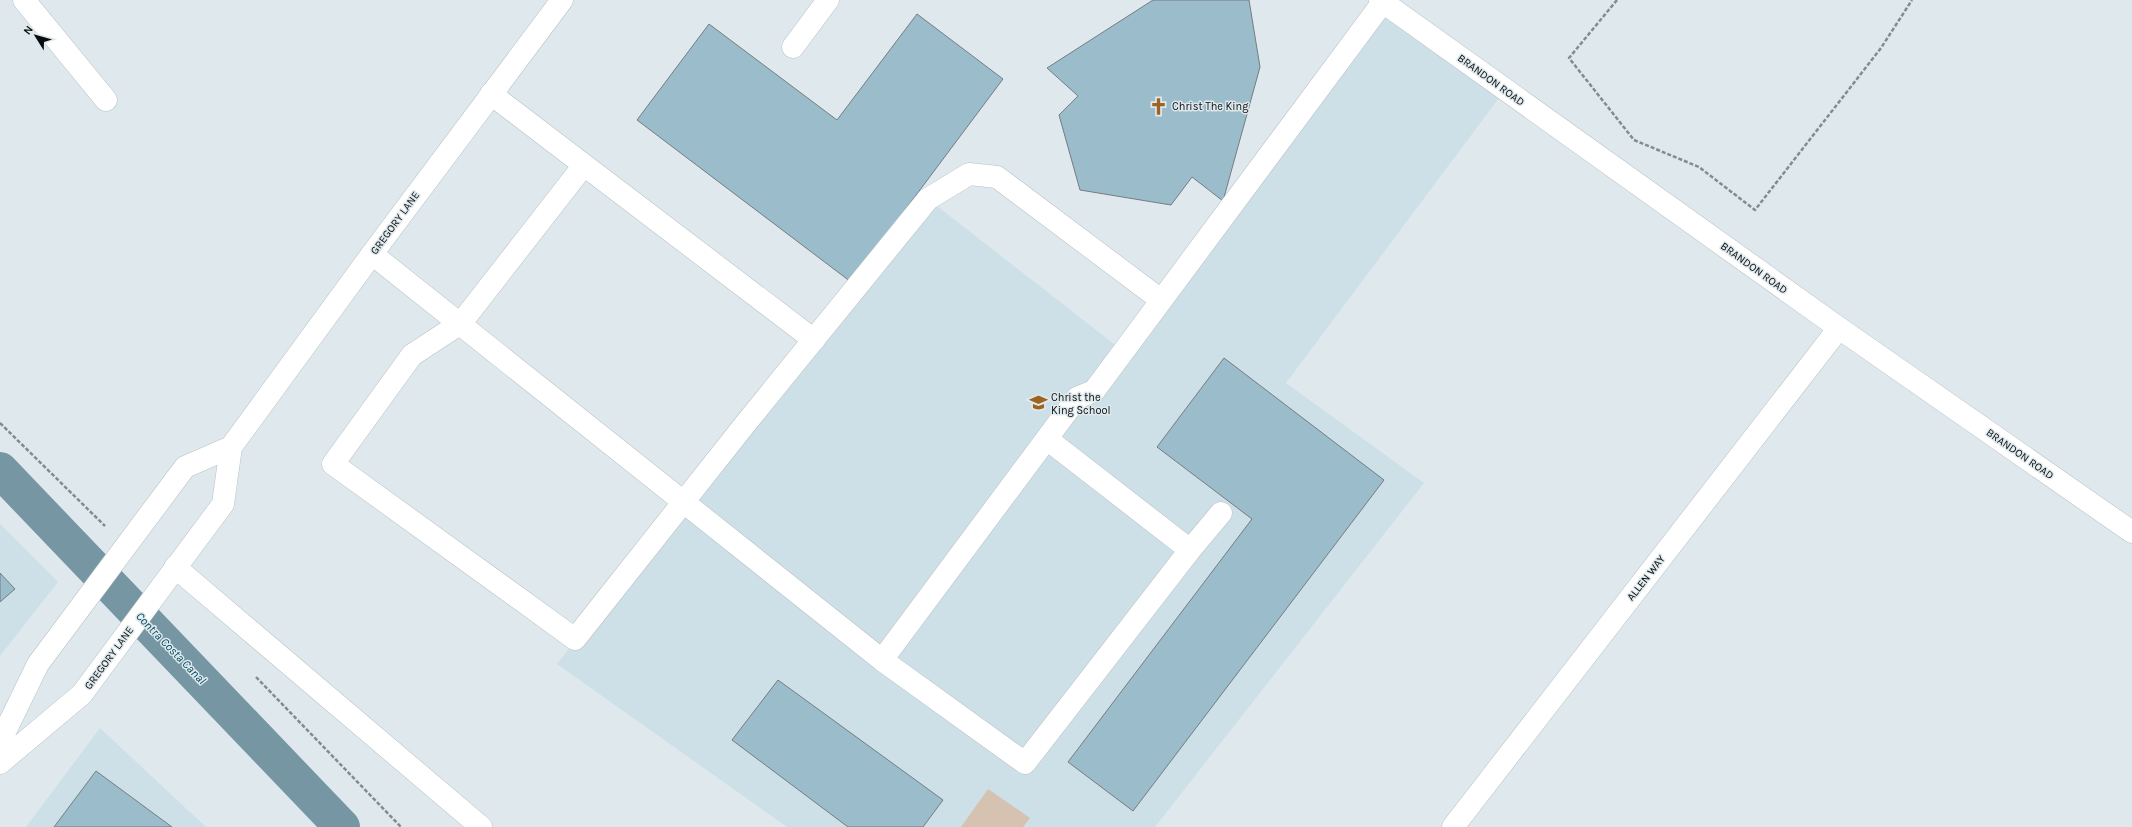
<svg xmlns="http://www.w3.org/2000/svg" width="2132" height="827" font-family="Karla,sans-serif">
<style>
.built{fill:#cddfe7}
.green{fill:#d5c2b0}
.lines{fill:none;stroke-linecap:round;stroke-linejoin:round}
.canal{stroke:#7696a4;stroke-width:36}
.building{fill:#9bbcca;stroke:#757d81}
.minor-casing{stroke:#b8c1c6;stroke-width:23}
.major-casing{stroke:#b8c1c6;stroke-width:23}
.path{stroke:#848b8d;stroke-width:2.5;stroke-dasharray:4 2;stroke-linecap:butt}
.minor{stroke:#fff;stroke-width:22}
.major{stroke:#fff;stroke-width:22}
.labels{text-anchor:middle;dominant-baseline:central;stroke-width:3;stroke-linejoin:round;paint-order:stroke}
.street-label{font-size:11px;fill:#090c0d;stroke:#dfe9ed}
.poi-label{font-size:11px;fill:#090c0d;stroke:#dfe9ed;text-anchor:start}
.water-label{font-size:12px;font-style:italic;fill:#02495e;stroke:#dfe9ed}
</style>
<rect width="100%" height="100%" fill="#dfe9ed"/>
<path class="built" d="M1383 2 1505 90 1286 383 1424 483 1155 827H787L557 664 928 199 1123 351Z
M0 524 58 582 0 656Z
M100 728 206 827H26Z"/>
<path class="green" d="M988 789 1030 818 1023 827H961Z"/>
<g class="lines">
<path class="canal" d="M0 470 342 827"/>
</g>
<path class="building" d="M1153 0H1249L1260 67 1223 201 1192 177 1171 205 1080 190 1059 115 1078 96 1047 68Z
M917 14 1003 79 851 282 637 120 709 24 837 120Z
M1224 358 1384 480 1133 811 1068 762 1252 519 1157 447Z
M0 573 15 589 0 602Z
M778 680 943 800 923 827H848L732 740Z
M96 771 172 827H54Z"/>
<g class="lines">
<defs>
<path id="minor" d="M24 0 106 100
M1380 0 1839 328 2132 532
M793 47 828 0
M491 94 584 165
M372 254 882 660 1025 763 1190 550 1221 513
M814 340 584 165 461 323 412 355 333 464 575 639 746 423 928 199 969 174 997 177 1161 300
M1047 439 1190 550
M175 567 481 827
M882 660 1077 398 1094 391 1383 2
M1453 827 1839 328"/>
<path id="major" d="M0 742 38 664 185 467 231 447
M0 763 82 694 102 667 223 504 231 447 372 254 562 0"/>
</defs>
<use href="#minor" class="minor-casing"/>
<use href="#major" class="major-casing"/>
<path class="path" d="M1617 0 1569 58 1634 140 1699 167 1755 210 1881 48 1912 0
M0 423 105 526
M256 677 401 827"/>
<use href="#minor" class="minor"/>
<use href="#major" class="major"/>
</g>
<defs>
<symbol id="church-bare" viewBox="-9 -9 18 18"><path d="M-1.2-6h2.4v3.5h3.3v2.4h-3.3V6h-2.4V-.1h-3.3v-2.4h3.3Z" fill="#9d6421" stroke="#dfe9ed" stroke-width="2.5" paint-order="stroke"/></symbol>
<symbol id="school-bare" viewBox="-9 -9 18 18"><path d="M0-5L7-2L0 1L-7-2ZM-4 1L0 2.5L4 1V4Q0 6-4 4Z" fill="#9d6421" stroke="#dfe9ed" stroke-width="2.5" paint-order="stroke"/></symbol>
</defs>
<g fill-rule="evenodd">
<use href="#church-bare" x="1146" y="94" width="25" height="25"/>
<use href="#school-bare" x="1026" y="390" width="25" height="25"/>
</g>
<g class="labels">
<g class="street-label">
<text transform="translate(1491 80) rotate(36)">BRANDON ROAD</text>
<text transform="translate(395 223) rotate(-54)">GREGORY LANE</text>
<text transform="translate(1754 268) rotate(36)">BRANDON ROAD</text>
<text transform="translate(2020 454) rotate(35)">BRANDON ROAD</text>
<text transform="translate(1646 578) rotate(-52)">ALLEN WAY</text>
<text transform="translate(109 658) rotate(-54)">GREGORY LANE</text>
</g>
<g class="poi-label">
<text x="1172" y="106">Christ The King</text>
<text x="1051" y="397">Christ the<tspan x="1051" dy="13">King School</tspan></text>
</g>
<g class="water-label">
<text transform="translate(171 648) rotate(46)">Contra Costa Canal</text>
</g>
</g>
<g transform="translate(36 36) rotate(307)" stroke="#dfe9ed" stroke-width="3" paint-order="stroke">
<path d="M0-3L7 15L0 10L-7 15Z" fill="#090c0d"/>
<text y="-6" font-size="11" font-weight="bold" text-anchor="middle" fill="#090c0d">N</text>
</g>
</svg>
